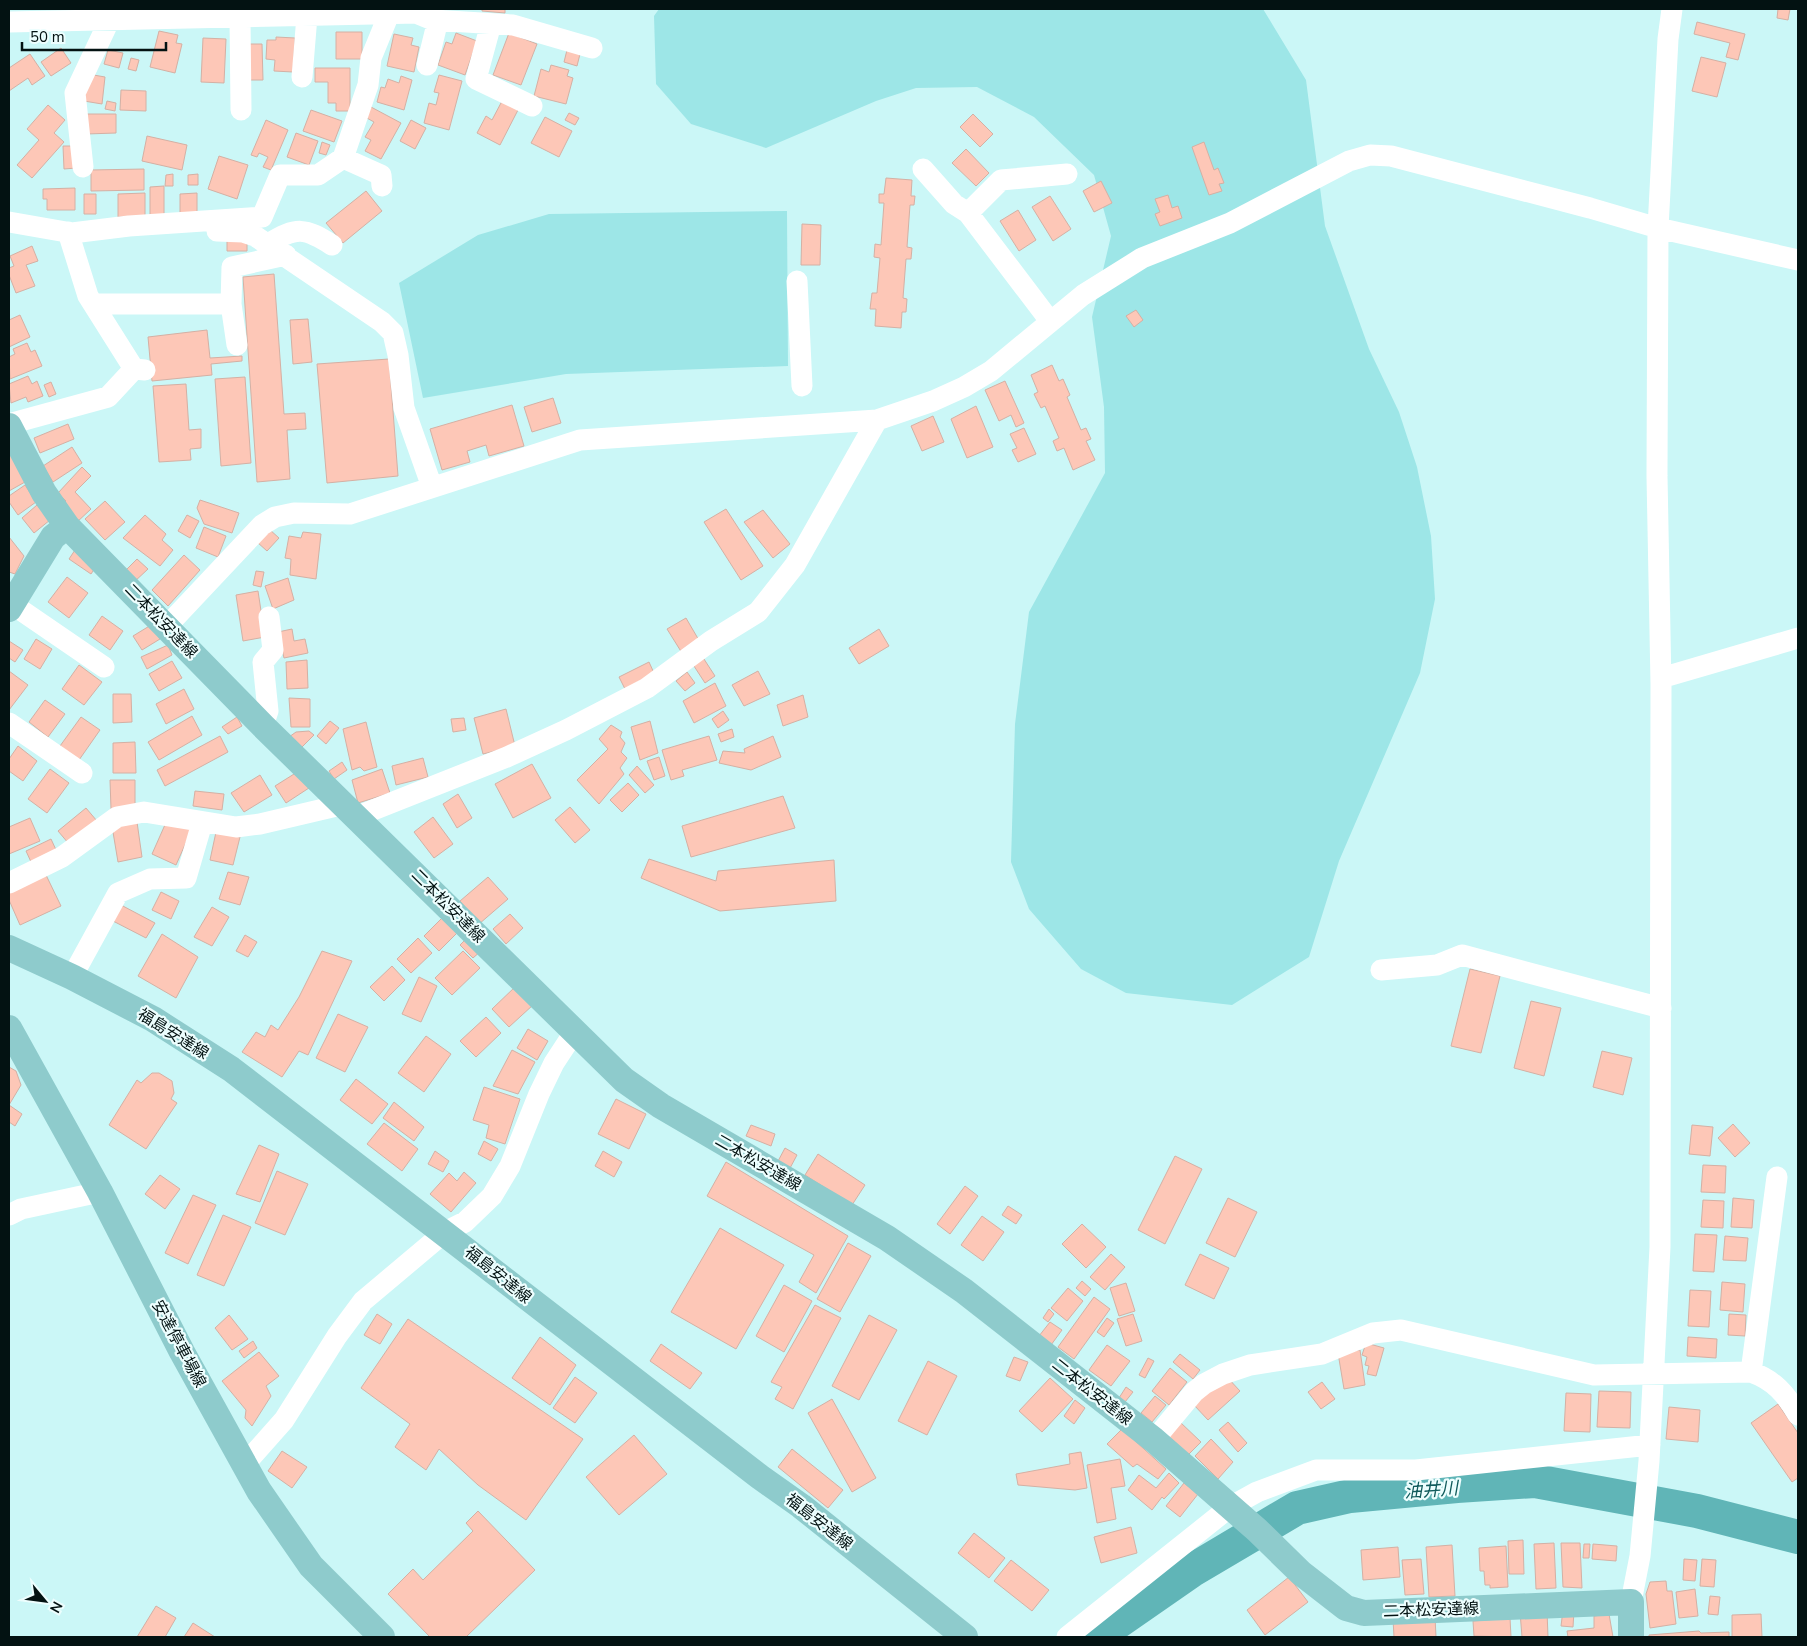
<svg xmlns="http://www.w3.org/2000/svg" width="1807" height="1646" font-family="'Nunito Sans','Noto Sans JP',sans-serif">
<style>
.green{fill:#9de6e7}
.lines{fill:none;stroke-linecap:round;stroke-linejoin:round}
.river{stroke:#60b5b7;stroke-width:34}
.building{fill:#fdc7b7;stroke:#d4b0a4}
.minor{stroke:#fff;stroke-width:21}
.major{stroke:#8ecbcc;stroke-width:26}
.labels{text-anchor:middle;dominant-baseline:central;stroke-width:4.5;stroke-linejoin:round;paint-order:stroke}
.street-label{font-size:16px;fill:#031212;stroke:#edfefe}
.water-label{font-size:18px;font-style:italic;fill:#115b5c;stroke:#edfefe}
</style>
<rect width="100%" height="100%" fill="#cbf7f7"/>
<path class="green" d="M659 9H1263L1306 80 1325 226 1369 349 1399 412 1417 467 1431 536 1435 599 1420 673 1339 861 1309 957 1232 1005 1126 993 1081 969 1029 909 1011 862 1015 724 1029 612 1105 473 1104 407 1092 317 1111 236 1094 175 1034 117 977 87 916 88 876 101 766 148 691 124 656 84 654 16Z
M787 211 788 366 566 374 423 398 399 283 478 235 549 214Z"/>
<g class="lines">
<path class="river" d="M1096 1637 1191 1571 1297 1508 1350 1496 1457 1486 1535 1481 1697 1511 1798 1537"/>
</g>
<path class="building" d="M482 9H505V13L482 11Z
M1778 9H1790L1788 20 1777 18Z
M1697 22 1745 34 1738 60 1726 57 1730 43 1694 34Z
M159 31 178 35 176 43 182 44 175 73 150 67Z
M336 32H362V59H336Z
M456 33 477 41 465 75 438 65 446 42 452 44Z
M509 33 537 44 521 85 493 75Z
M394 34 413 38 411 45 419 47 414 72 387 66Z
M276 37 295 38 293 72 274 71 275 60 266 59 267 40H276Z
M203 38 226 39 224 83 201 82Z
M247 44H262L263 80H248Z
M61 48 71 63 51 76 41 62Z
M108 50 123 53 119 68 104 64Z
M567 50 580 54 577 66 564 62Z
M30 54 45 76 32 85 28 78 9 91V68Z
M1701 57 1726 63 1717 97 1692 91Z
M131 58 139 60 136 71 128 69Z
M551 65 569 70 567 76 573 78 566 104 534 96 541 69 549 72Z
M315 68H350V111H336V103H328V82H315Z
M88 74 105 77 102 104 84 101Z
M439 75 462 81 449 130 424 123 429 103 436 105 439 93 434 92Z
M401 76 412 80 404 110 377 102 381 87 385 88 388 79 399 83Z
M121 90 146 91V111L120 110Z
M107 101 116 103 115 111 105 109Z
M502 101 518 110 500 145 477 133 486 116 492 120Z
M48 105 65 120 54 133 64 142 32 178 17 165 39 140 27 129Z
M371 107 401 123 381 159 365 151 371 140 365 137 374 122 365 117Z
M311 110 342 121 334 142 303 131Z
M569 113 579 118 575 125 565 120Z
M85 114H116V133L86 134Z
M973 114 993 134 980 147 960 127Z
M545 117 572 131 559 157 531 143Z
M266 120 288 130 271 170 263 167 268 157 259 153 257 157 251 155Z
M411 120 426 128 415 149 400 141Z
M296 133 318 141 309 165 287 157Z
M147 136 187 145 182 170 142 161Z
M322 142 330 145 326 155 319 153Z
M1204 142 1214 170 1218 168 1224 183 1219 184 1222 191 1209 195 1192 147Z
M63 146H74L76 168 64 169Z
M966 149 989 173 976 186 952 163Z
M219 156 248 165 237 199 208 189Z
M144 169V190L91 191V170Z
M173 174V186H165L166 175Z
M198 174V185H188V175Z
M886 178 912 180 911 196H915L914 205H910L907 247 912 248 911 259H906L903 298 907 299 906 312H902L901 328 875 326 876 309H870L872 293H877L880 258 874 257 875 244 881 245 884 203H879V194H884Z
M1101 181 1112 203 1094 212 1083 191Z
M164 186V216L150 217V187Z
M75 188V210H47V199H43V189Z
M366 191 382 211 343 243 326 223Z
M145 193V216L118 217V194Z
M197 193V213L180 214V194Z
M84 194H96V214H84Z
M1168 195 1172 208 1178 206 1182 218 1160 226 1155 214 1160 212 1155 199Z
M1050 196 1071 229 1053 241 1032 207Z
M1018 210 1036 240 1019 251 1000 221Z
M802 224 821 225 820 265H801Z
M227 241H247V251H227Z
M32 246 38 261 26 265 35 286 16 293 9 275V268L14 266 10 256Z
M274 274 284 414 305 413 306 429 287 430 290 479 257 482 243 277Z
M1136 310 1143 320 1134 327 1126 316Z
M20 315 30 337 9 347V320Z
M308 319 312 362 293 364 290 320Z
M207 330 210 358 242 356V361L211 364 212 375 152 381 148 337Z
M27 343 31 352 35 350 42 366 10 379 9 357 15 354 13 349Z
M389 359 398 476 327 483 317 364Z
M1052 365 1059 381 1063 379 1070 395 1067 397 1081 430 1086 428 1091 439 1086 441 1095 460 1073 470 1064 448 1057 451 1053 441 1059 438 1045 406 1041 408 1034 394 1038 392 1031 375Z
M28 376 32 384 37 381 43 396 28 402 26 397 11 403 9 384Z
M245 377 251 463 221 466 215 379Z
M1005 381 1024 423 1016 427 1011 415 999 421 985 390Z
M51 382 56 394 49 397 44 385Z
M186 384 189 430 201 429V448L190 449 191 460 159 462 153 386Z
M553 398 561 423 532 432 524 407Z
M512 405 524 446 489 456 486 445 467 451 470 462 442 470 430 429Z
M976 406 993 447 967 458 951 419Z
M933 416 944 442 922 451 911 426Z
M68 424 74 439 40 453 34 438Z
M1024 428 1036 454 1018 462 1012 450 1017 448 1010 434Z
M72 447 82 463 53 482 43 466Z
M11 454 25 482 9 491V456Z
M82 467 91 476 75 492 91 509 76 523 60 507 66 501 58 493Z
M25 485 36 502 18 515 9 502V496Z
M200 500 239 513 232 533 204 524 197 508Z
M105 501 125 522 105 540 85 519Z
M37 505 50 520 34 533 22 518Z
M726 509 763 566 741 580 704 522Z
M763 510 790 544 773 558 744 522Z
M145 515 166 534 162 540 173 550 160 566 123 538Z
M187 515 199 521 190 538 178 531Z
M204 527 226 536 218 557 196 548Z
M269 529 279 538 267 551 257 542Z
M303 532 321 534 316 579 290 575 291 559 285 558 289 536 301 538Z
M9 537 24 556 15 574 9 572Z
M75 550 97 565 91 574 69 559Z
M184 555 200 570 168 606 152 590Z
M137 559 148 569 133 583 123 573Z
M256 571 264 572 261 587 253 585Z
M67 577 88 593 69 618 48 602Z
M288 578 294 600 273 609 265 586Z
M258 591 265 637 243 641 236 595Z
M102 616 123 631 110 650 89 635Z
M686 618 700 642 682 653 667 629Z
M151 625 160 639 142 650 133 636Z
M292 629 294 641 305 639 308 653 284 658 278 632Z
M879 629 889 646 859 664 849 648Z
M36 639 52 649 40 669 24 659Z
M9 641 23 650 15 662 9 658Z
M168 645 172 655 147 669 141 657Z
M702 656 715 676 705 683 692 663Z
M307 660 308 688 287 689 286 662Z
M172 661 182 678 159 691 149 674Z
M649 662 654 673 625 689 619 677Z
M79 665 102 682 84 705 62 689Z
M9 671 28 685 9 710Z
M758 671 770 694 744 706 732 685Z
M687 672 695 683 685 691 676 681Z
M715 683 726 706 694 723 683 701Z
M184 689 194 709 166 724 156 704Z
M113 694H131L132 722 113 723Z
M803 695 808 717 783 726 777 705Z
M289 698 310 699V727H291Z
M45 700 65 714 48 737 29 722Z
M506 709 515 746 483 754 474 718Z
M723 711 729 720 718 728 712 719Z
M192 716 202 735 159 760 148 742Z
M81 717 100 730 79 760 60 746Z
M237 717 242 726 228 734 222 727Z
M464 718 466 730 453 732 451 719Z
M330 721 339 728 326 744 317 736Z
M650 721 658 753 640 760 631 727Z
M366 722 377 767 364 771 360 767 352 770 343 729Z
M611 725 622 732 620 737 625 743 621 752 627 758 620 768 624 774 599 804 577 780 608 749 599 739Z
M732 729 734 737 721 742 718 734Z
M309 731 314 735 300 749 289 737 296 732Z
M220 736 228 752 165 786 157 770Z
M709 736 717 760 682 770 684 776 671 780 662 750Z
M773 736 781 757 751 770 719 763 723 751 745 753 744 749Z
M135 742 136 773H113V743Z
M18 746 37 761 23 781 9 771V759Z
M659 757 665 776 654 780 647 761Z
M423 758 428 777 396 785 392 766Z
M342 762 347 770 334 779 329 771Z
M532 764 551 798 513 818 495 784Z
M637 766 654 785 645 793 629 775Z
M50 769 69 783 47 813 28 799Z
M302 769 312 786 286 803 275 786Z
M382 769 390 793 358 803 352 780Z
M260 775 272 795 244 812 231 793Z
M110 780H135V808L111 809Z
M628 783 639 795 622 812 610 800Z
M195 791 224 794 222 810 193 806Z
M458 794 472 818 457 828 443 804Z
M783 796 795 828 691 857 682 826Z
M570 807 590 830 575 843 555 820Z
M86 808 97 821 69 844 58 831Z
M433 817 453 844 434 858 414 832Z
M30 818 40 841 9 854V827Z
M168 818 192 829 176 865 152 854Z
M137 822 142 857 118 862 112 826Z
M216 832 240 837 233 865 210 860Z
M51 839 57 852 32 864 26 851Z
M649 859 716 881 718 871 834 860 836 901 720 911 641 878Z
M228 872 249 877 240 905 219 899Z
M46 875 61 906 20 925 9 900V892Z
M488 877 508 899 479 924 460 901Z
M161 892 179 901 171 919 152 910Z
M121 905 155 923 146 938 113 921Z
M212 907 229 917 212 946 194 937Z
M510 914 523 928 506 944 493 929Z
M445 915 460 930 439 951 424 936Z
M162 934 198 957 176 998 138 976Z
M245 935 257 942 248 957 236 951Z
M469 936 482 950 473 958 460 945Z
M418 938 432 953 411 973 397 959Z
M322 951 352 961 308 1055 299 1051 282 1077 242 1052 256 1032 265 1037 271 1025 278 1030 299 997Z
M463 951 480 968 452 995 435 978Z
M392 966 405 980 384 1001 370 987Z
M1470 969 1500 976 1481 1053 1451 1046Z
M419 977 437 986 421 1022 402 1014Z
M516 986 533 1005 509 1027 492 1009Z
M1531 1001 1561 1008 1544 1076 1514 1068Z
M338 1014 368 1027 345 1072 316 1058Z
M486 1017 501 1033 476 1057 460 1041Z
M528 1029 548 1041 537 1060 517 1048Z
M426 1036 451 1054 424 1092 398 1073Z
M512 1050 535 1062 518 1094 493 1086Z
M1602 1051 1632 1058 1623 1095 1593 1087Z
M9 1067 16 1071 21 1085 9 1105 22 1114 15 1126 9 1122Z
M152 1073H159L172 1081 174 1093 171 1099 177 1103 146 1149 109 1125 137 1080 141 1083Z
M356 1079 388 1104 372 1124 340 1100Z
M484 1087 520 1099 505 1144 486 1138 489 1125 473 1120Z
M616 1099 646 1114 629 1149 598 1134Z
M394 1102 424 1127 414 1141 383 1118Z
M384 1123 418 1149 402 1171 367 1144Z
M1733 1124 1750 1143 1735 1157 1718 1138Z
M751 1125 775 1134 771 1146 746 1136Z
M1692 1125 1713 1127 1710 1156 1689 1154Z
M484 1141 498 1149 491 1161 478 1154Z
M259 1145 279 1154 260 1202 236 1194Z
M785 1148 797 1155 789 1170 777 1163Z
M435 1151 449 1161 443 1172 428 1164Z
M603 1151 622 1162 614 1177 595 1166Z
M818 1154 865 1185 852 1205 805 1175Z
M1175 1156 1202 1169 1165 1244 1138 1230Z
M726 1162 848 1236 816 1293 799 1282 814 1255 707 1196Z
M1703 1165 1726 1166 1725 1193 1701 1192Z
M277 1171 308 1184 285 1235 255 1223Z
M464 1172 476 1183 451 1212 430 1194 449 1173 457 1181Z
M160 1175 180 1189 165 1209 145 1194Z
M965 1186 978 1196 950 1234 937 1224Z
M193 1195 216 1205 188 1264 165 1253Z
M1228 1198 1257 1212 1235 1257 1206 1243Z
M1733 1198 1754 1200 1752 1228 1731 1227Z
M1703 1200 1724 1201 1723 1228 1701 1227Z
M1008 1206 1022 1215 1016 1224 1002 1215Z
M223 1215 251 1227 224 1286 197 1275Z
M982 1216 1004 1232 983 1261 961 1245Z
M1082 1224 1106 1247 1086 1268 1062 1244Z
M720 1228 784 1265 736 1349 671 1312Z
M1695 1234 1717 1235 1714 1272 1693 1271Z
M1725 1236 1748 1238 1746 1261 1723 1260Z
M848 1243 871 1256 840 1312 817 1299Z
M1111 1254 1125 1267 1105 1290 1090 1277Z
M1200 1254 1229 1268 1214 1299 1185 1285Z
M1082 1281 1091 1289 1085 1296 1076 1288Z
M1722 1282 1745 1284 1743 1312 1720 1310Z
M1126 1283 1135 1311 1119 1316 1110 1288Z
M784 1285 812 1301 784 1352 756 1336Z
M1068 1288 1083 1301 1067 1321 1051 1308Z
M1690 1290 1711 1291 1709 1327 1688 1326Z
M1094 1297 1110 1309 1074 1359 1058 1347Z
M815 1305 841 1318 793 1409 775 1399 782 1387 771 1382Z
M1049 1309 1054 1314 1048 1322 1043 1318Z
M377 1314 392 1324 380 1344 364 1335Z
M1133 1314 1142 1341 1126 1346 1117 1319Z
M1729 1314 1746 1315 1745 1336 1728 1335Z
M229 1315 248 1339 232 1350 215 1328Z
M869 1315 897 1330 859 1400 832 1386Z
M1107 1318 1114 1323 1104 1337 1097 1332Z
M408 1319 583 1439 526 1520 478 1485 439 1449 426 1470 395 1447 410 1424 361 1388Z
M1050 1322 1062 1330 1051 1345 1039 1336Z
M540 1337 576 1365 550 1405 512 1378Z
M1688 1337 1717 1339 1716 1358 1687 1356Z
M253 1341 257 1348 244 1358 239 1351Z
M1366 1343 1384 1348 1376 1376 1367 1374 1369 1366 1365 1365 1367 1357 1362 1355Z
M661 1344 702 1373 690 1389 650 1361Z
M1107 1345 1130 1361 1111 1386 1089 1370Z
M1360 1350 1365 1385 1344 1389 1338 1353Z
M259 1352 279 1376 266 1386 271 1396 252 1426 245 1418 246 1410 222 1381Z
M1180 1354 1200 1370 1193 1379 1173 1362Z
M1014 1357 1028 1362 1020 1381 1006 1376Z
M1148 1358 1154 1361 1145 1378 1139 1375Z
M928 1361 957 1376 927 1435 898 1421Z
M1170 1368 1187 1382 1169 1405 1152 1391Z
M1226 1376 1240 1391 1208 1420 1194 1405Z
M575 1377 597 1393 575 1423 553 1408Z
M1050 1378 1073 1399 1042 1432 1019 1411Z
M1322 1382 1335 1399 1321 1409 1308 1392Z
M1126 1387 1133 1392 1125 1402 1119 1398Z
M1599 1391 1631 1392 1630 1428 1597 1427Z
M1566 1393 1591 1394 1590 1432 1564 1431Z
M1155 1396 1166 1405 1152 1422 1141 1413Z
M832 1399 876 1478 852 1492 808 1413Z
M1075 1400 1085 1408 1074 1424 1064 1416Z
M1778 1404 1798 1433V1478L1792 1482 1751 1423Z
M1669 1407 1700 1410 1698 1442 1666 1439Z
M1180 1422 1201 1442 1188 1455 1167 1436Z
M1228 1422 1247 1443 1238 1452 1219 1430Z
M1122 1429 1166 1469 1158 1479 1137 1464 1133 1467 1107 1444Z
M634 1435 667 1474 619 1515 586 1477Z
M1211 1439 1233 1462 1218 1479 1195 1456Z
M792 1449 843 1490 828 1508 778 1467Z
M282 1451 307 1467 292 1488 268 1471Z
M1081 1452 1087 1488 1075 1490 1018 1485 1016 1474 1070 1464 1069 1454Z
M1120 1459 1125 1486 1111 1488 1116 1519 1097 1523 1087 1465Z
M1169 1473 1179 1483 1164 1499 1162 1497 1152 1510 1128 1490 1139 1475 1156 1488Z
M1184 1483 1198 1494 1180 1517 1166 1506Z
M478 1511 535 1570 466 1637H430L388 1594 413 1569 423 1580 473 1531 466 1523Z
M1131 1527 1137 1553 1101 1563 1094 1537Z
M974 1533 1005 1558 989 1578 958 1553Z
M1523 1540 1524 1574H1509L1508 1541Z
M1554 1543 1556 1588 1536 1589 1534 1544Z
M1561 1543H1580L1582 1588 1563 1587Z
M1584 1544H1590L1589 1558H1583Z
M1593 1544 1617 1546 1616 1561 1592 1559Z
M1452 1545 1455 1596 1429 1597 1426 1547Z
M1506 1546 1508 1587 1490 1588V1585H1485L1484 1571H1480L1479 1548Z
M1398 1547 1400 1577 1363 1580 1361 1550Z
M1421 1559 1424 1594 1405 1595 1402 1560Z
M1684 1559 1697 1560 1695 1581 1683 1580Z
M1702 1559 1716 1560 1714 1587 1700 1586Z
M1011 1560 1049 1590 1032 1611 994 1581Z
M1289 1577 1308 1602 1265 1635 1247 1610Z
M1666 1581 1667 1591H1672L1676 1624 1650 1628 1646 1594 1650 1582Z
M1695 1589 1698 1616 1679 1618 1676 1592Z
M1710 1596 1720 1597 1718 1615 1708 1614Z
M156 1606 176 1618 165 1637H137Z
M1563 1610 1574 1611 1573 1627 1561 1626Z
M1547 1611 1548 1637H1522L1520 1612Z
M1609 1614 1613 1637H1568L1567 1631 1594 1628V1616Z
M1761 1614 1762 1637H1732V1615Z
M1435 1617 1436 1637H1394L1393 1619Z
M1510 1618 1511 1637 1474 1636 1473 1621Z
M193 1623 215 1637H184Z
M1699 1631 1701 1633 1729 1632V1637H1649V1635Z"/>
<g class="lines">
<path class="minor" d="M416 13 433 20 513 25 592 48
M240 18 241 110
M9 22 373 14 416 13 419 9
M491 24 476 79 532 106
M427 65 438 20
M302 77 307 16
M343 158 381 175 382 186
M83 167 75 93 109 21
M923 169 954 204 968 213 1050 321
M968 213 1001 180 1067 174
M9 222 72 233 129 226 262 217 280 175H318L343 158 368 85 371 58 389 14
M217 231 243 232 255 236 382 322 393 333 398 355 404 408 432 487
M68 232 88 296 134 369 145 370
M268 244C297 226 305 228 332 245
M797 281 802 386
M93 304H231
M237 345 231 304 232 267 286 255
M9 424 108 397 134 369
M12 604 104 667
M167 626 262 525 275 517 294 513 350 514 580 440 877 420 933 401 964 387 991 371 1083 295 1142 258 1230 223 1349 161 1370 155 1391 156 1590 208 1658 228 1798 260
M1661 678 1798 638
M9 723 82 773
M263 726 268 711 263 662 273 650 269 617
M358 816 507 757 566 730 647 688 711 641 758 612 795 565 877 420
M9 883 62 857 117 817 144 812 236 827 260 824 345 804
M1381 970 1437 965 1462 955 1661 1008
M72 977 118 893 150 879 186 878 202 823
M9 1215 21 1209 100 1192
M1751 1372 1777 1177
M1154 1440 1194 1392 1204 1384 1223 1374 1250 1365 1322 1354 1373 1333 1401 1330 1594 1375 1751 1372C1774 1380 1786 1394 1798 1415
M245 1464 284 1420 337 1336 363 1301 445 1232 465 1222 492 1196 510 1166 539 1094 554 1063 575 1031
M1631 1602 1640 1556 1649 1461 1660 1247 1661 684 1657 476 1658 228 1668 39 1672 9
M1067 1637 1230 1507 1257 1492 1316 1470H1416L1650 1445"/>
<path class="major" d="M9 426 44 493 67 526 263 726 624 1080 661 1106 887 1238 964 1291 1154 1440 1257 1530 1301 1573 1346 1608 1364 1613 1631 1602V1637
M9 609 53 537 67 526
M9 948 72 977 153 1019 231 1069 760 1477 801 1506 965 1637
M9 1028 100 1192 182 1352 259 1491 311 1566 382 1637"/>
</g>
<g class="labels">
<g class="street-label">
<text transform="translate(161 621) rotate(46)">二本松安達線</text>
<text transform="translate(448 906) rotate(45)">二本松安達線</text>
<text transform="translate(173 1034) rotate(32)">福島安達線</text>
<text transform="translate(758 1163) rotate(30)">二本松安達線</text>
<text transform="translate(498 1275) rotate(39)">福島安達線</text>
<text transform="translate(179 1344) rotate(62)">安達停車場線</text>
<text transform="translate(1092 1392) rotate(38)">二本松安達線</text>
<text transform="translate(819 1522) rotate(38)">福島安達線</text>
<text transform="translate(1431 1610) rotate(-2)">二本松安達線</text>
</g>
<g class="water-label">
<text transform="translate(1431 1490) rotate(-4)">油井川</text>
</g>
</g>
<rect width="1807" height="1646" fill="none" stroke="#031212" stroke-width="20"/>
<g transform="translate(45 1601) rotate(119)" stroke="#edfefe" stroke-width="4" paint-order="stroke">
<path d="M0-4L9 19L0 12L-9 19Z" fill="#031212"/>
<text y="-8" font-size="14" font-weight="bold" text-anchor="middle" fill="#031212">N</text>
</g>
<path d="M22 42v8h144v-8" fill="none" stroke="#031212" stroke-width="2.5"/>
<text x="30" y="42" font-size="15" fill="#031212" stroke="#edfefe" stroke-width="4" paint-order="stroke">50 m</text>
</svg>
